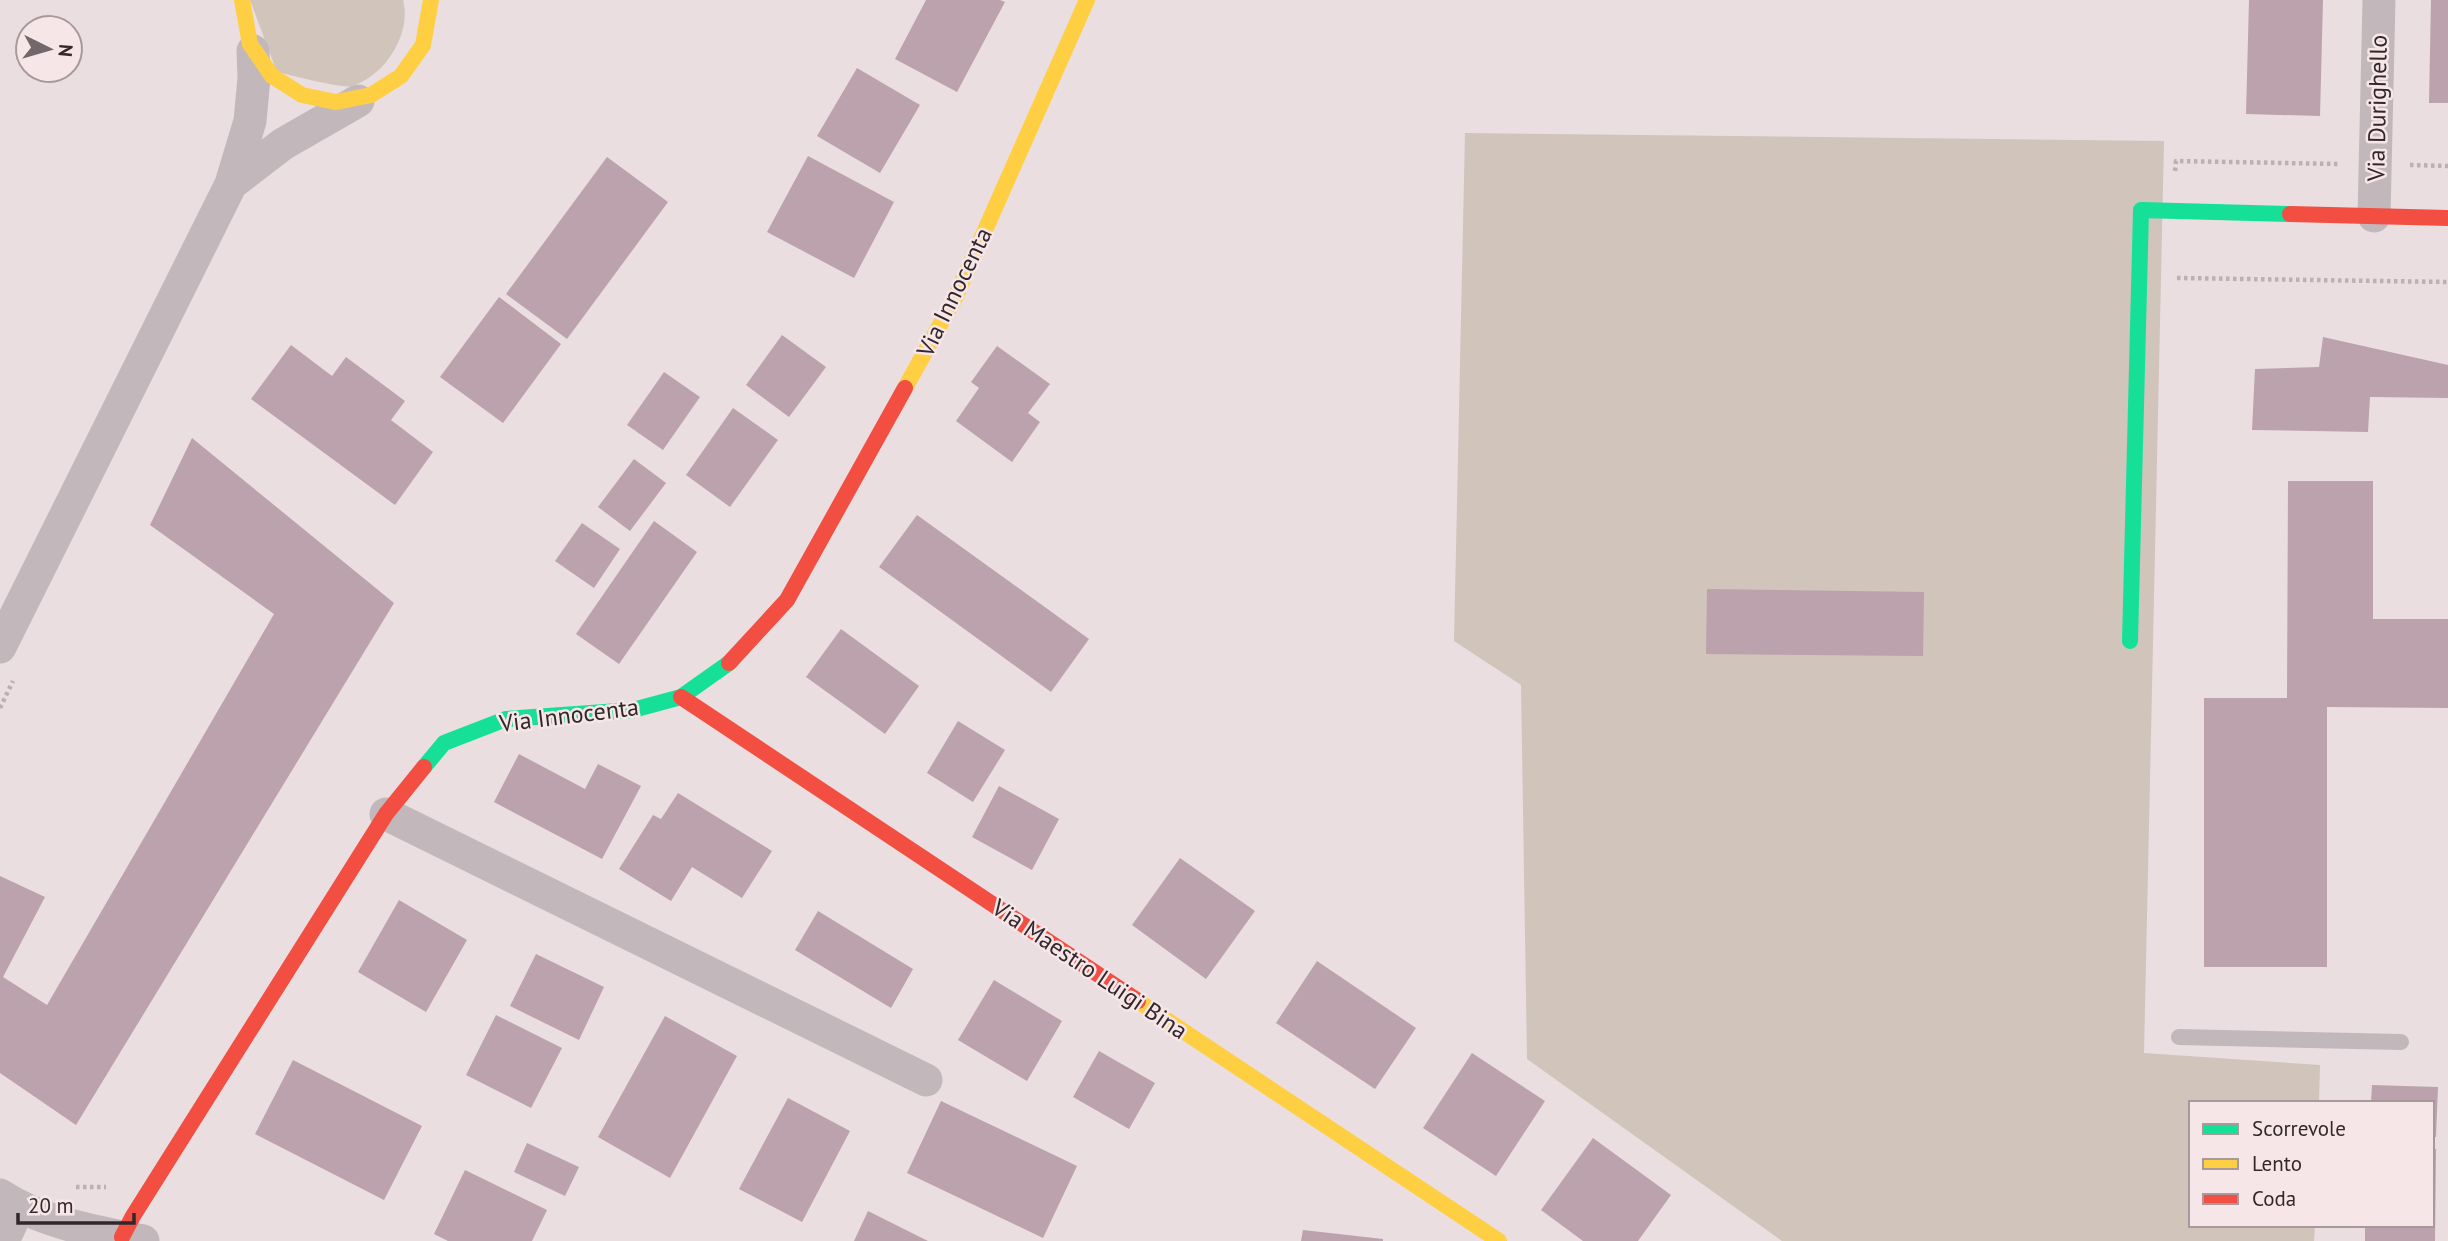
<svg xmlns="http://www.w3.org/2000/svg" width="2448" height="1241" font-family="'PT Sans',sans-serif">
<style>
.green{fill:#d0c4bb}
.building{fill:#bba2ad}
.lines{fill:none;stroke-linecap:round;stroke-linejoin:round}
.path{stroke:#bbb0b3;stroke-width:4.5;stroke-dasharray:3.5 3.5;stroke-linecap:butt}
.lane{stroke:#c2b8bb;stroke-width:16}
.street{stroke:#c2b8bb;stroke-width:33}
.fast{stroke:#16e098;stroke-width:16}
.slow{stroke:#ffcf43;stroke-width:16}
.jam{stroke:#f24e42;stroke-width:16}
.labels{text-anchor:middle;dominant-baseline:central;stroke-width:5;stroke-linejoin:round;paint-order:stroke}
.street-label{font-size:24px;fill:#32272b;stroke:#f6e6e8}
</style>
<rect width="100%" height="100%" fill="#eadee1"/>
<path class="green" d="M250 0H403C412 34 385 76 352 86 342 89 291 75 277 72Z
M1465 133 2164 141 2144 1053 2320 1065 2319 1103H2191V1225H2315L2314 1241H1782L1527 1059 1521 685 1454 641Z"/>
<path class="building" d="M926 0H1000L1005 2 957 92 895 59Z
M2249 0H2323L2320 116 2246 114Z
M2431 0H2448V103H2429Z
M857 68 920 105 880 173 817 136Z
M808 156 894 202 854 278 767 232Z
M607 157 668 202 567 339 506 294Z
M499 297 561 344 503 423 440 377Z
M782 335 826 367 789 417 746 385Z
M2323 337 2448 365V398L2370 397 2368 432 2252 430 2255 369 2319 367Z
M291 345 332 376 346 357 405 401 391 420 433 452 395 505 251 399Z
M997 346 1050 384 1028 413 1040 422 1012 462 956 421 979 388 971 382Z
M664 372 700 397 663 450 627 425Z
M733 408 778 440 730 507 686 475Z
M192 438 394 603 76 1125 0 1073V876L45 897 3 977 47 1005 274 614 150 525Z
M634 459 666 483 630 531 598 507Z
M2288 481H2373V619H2448V708L2327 707V967H2204V698H2287Z
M917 515 1089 639 1051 692 879 567Z
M654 521 697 552 619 664 576 634Z
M582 523 620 549 594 588 555 561Z
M1707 589 1924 592 1923 656 1706 654Z
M841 629 919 686 885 734 806 677Z
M958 721 1005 750 973 802 927 773Z
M519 754 585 789 598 764 641 786 602 859 494 802Z
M999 786 1059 819 1032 870 972 837Z
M678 793 772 851 742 898 692 867 671 901 619 869 653 815 661 819Z
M1180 858 1255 911 1206 979 1132 925Z
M399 900 467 940 426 1012 358 972Z
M818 911 913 969 891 1008 795 950Z
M536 954 604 987 579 1040 510 1006Z
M1317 961 1416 1028 1375 1089 1276 1023Z
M994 980 1062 1021 1027 1081 958 1040Z
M496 1015 562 1048 531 1108 466 1075Z
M665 1016 737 1056 670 1178 598 1137Z
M1099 1051 1155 1083 1129 1129 1073 1097Z
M1472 1053 1545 1101 1496 1176 1423 1128Z
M293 1060 422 1126 384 1200 255 1134Z
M2372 1085 2438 1087 2436 1137H2432V1103H2371Z
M788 1098 850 1131 802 1222 739 1189Z
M941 1101 1077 1166 1043 1238 907 1173Z
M1593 1138 1671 1195 1638 1241H1583L1541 1210Z
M527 1143 579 1167 565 1196 514 1172Z
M2432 1149H2436L2435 1241H2365V1225H2432Z
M465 1170 547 1210 532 1241H448L434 1234Z
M868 1211 928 1241H854Z
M1303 1230 1383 1239V1241H1301Z"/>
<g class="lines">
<path class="path" d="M2410 165 2448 166
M2175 171 2176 161 2339 164
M2177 278 2448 282
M0 708 13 681
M76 1187H106"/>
<path class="lane" d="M2179 1037 2401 1042"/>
<path class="street" d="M231 184 283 144 358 101
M2374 216 2379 0
M0 647 231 184 250 121 254 78 253 51
M386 814 926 1080
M0 1195C43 1223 93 1231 143 1241
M3 1241 19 1207"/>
<path class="fast" d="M2130 641 2141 210 2290 214
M424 767 444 743 506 719 633 710 681 697 729 663"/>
<path class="slow" d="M242 0 250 44 272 76 302 95 336 102 371 95 401 76 423 45 431 0
M905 388 955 298 1087 0
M1138 1001 1499 1241"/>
<path class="jam" d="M2290 214 2448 218
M729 663 787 600 905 388
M681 697 1138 1001
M122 1237 133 1216 386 814 424 767"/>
</g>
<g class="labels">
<g class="street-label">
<text transform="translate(2377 108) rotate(-89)">Via Durighello</text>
<text transform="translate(954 292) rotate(-64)">Via Innocenta</text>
<text transform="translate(569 715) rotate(-7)">Via Innocenta</text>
<text transform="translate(1090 969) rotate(34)">Via Maestro Luigi Bina</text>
</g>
</g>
<rect x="2189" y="1101" width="245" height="126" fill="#f6e6e8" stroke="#a89a9c" stroke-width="2"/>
<rect x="2203" y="1124" width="35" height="10" fill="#16e098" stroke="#a89a9c" stroke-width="2"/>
<text x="2252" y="1136" font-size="21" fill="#32272b">Scorrevole</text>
<rect x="2203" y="1159" width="35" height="10" fill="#ffcf43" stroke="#a89a9c" stroke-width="2"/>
<text x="2252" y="1171" font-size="21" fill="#32272b">Lento</text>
<rect x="2203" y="1194" width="35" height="10" fill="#f24e42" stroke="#a89a9c" stroke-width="2"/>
<text x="2252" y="1206" font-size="21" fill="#32272b">Coda</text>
<g transform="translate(49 49) rotate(95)"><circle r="33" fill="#f6e6e8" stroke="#a89a9c" stroke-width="2"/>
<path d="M0-5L12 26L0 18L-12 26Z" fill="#72676b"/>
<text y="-10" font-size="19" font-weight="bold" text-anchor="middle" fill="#32272b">N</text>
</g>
<path d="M18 1213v10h116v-10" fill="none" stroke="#32272b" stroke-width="3.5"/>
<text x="28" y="1213" font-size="21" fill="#32272b" stroke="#f6e6e8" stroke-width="5" paint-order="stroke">20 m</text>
</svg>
